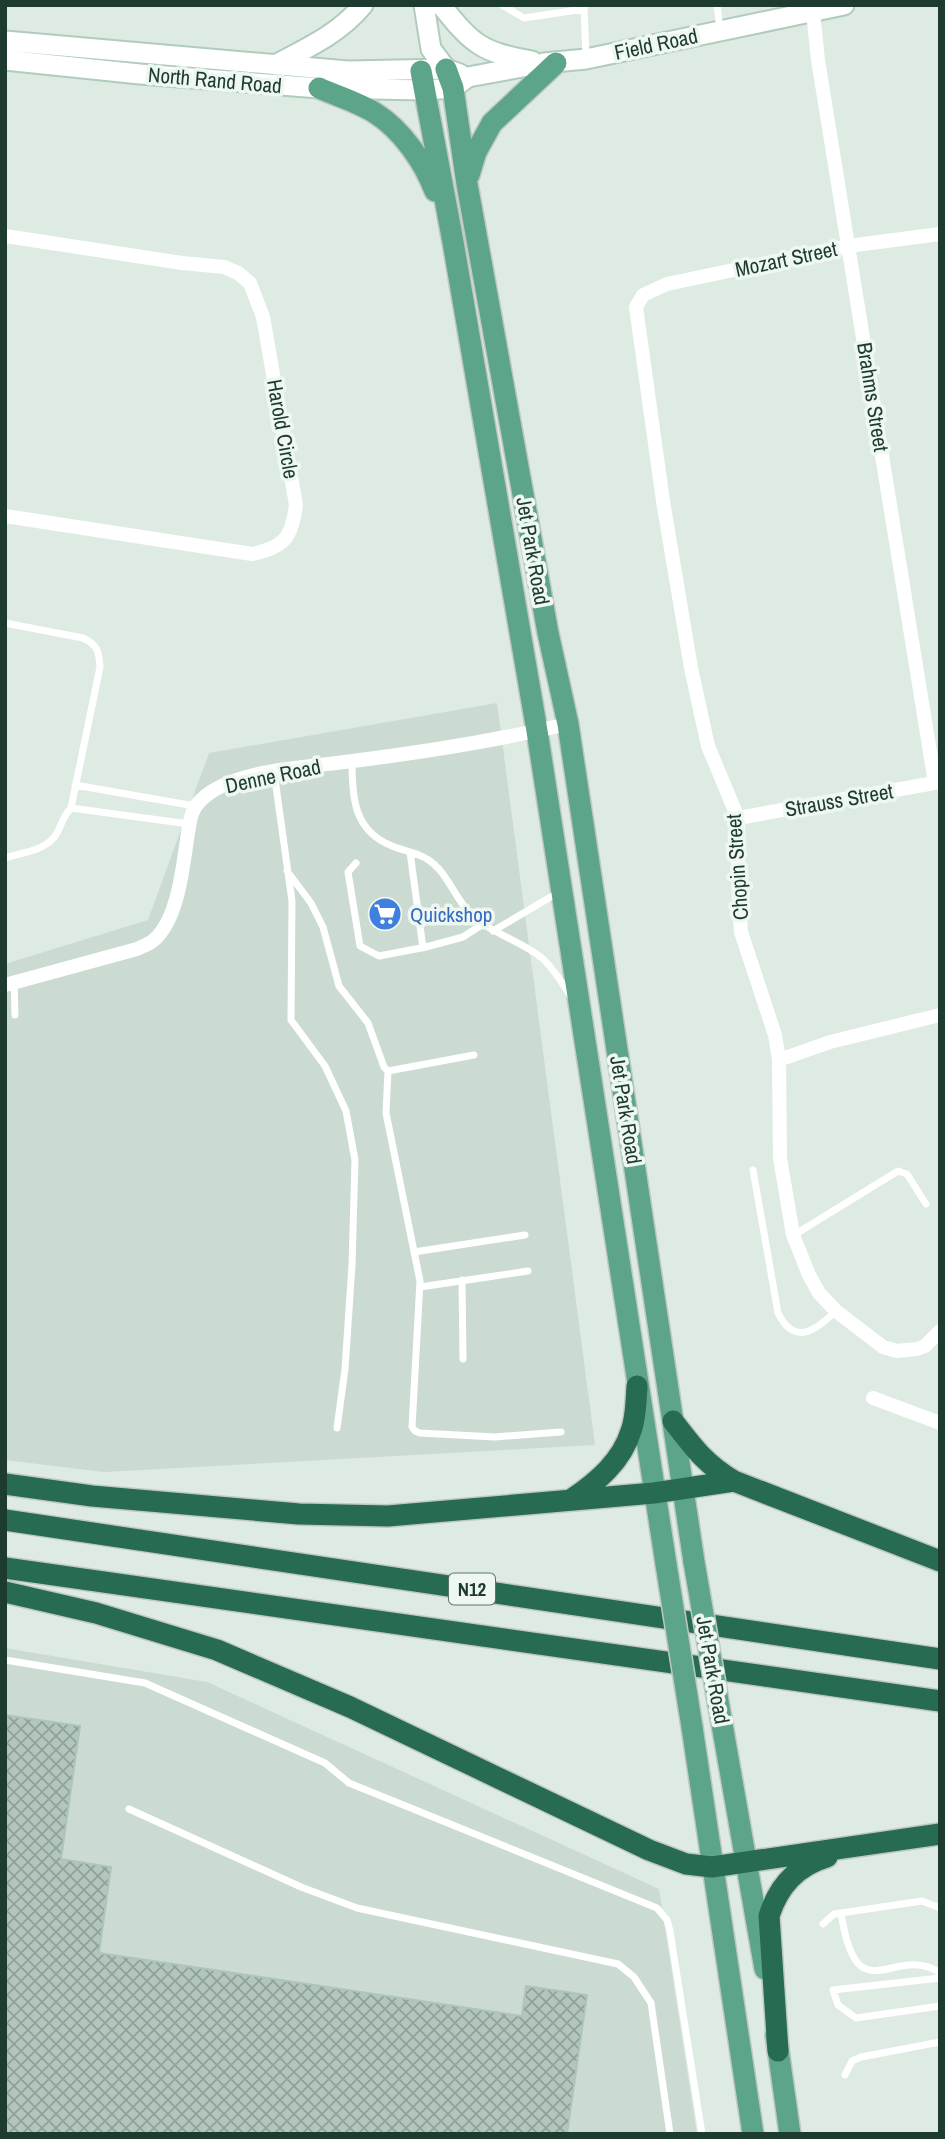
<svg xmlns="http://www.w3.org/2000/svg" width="945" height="2139" font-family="'Archivo Narrow',sans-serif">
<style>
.built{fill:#cbdbd1}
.building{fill:url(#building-cross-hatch);stroke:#afc5b9;stroke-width:2}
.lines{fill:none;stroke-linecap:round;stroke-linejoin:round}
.secondary-casing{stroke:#afccbd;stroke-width:23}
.primary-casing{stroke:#c0c8c5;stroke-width:24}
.highway-casing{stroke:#c0c8c5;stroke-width:24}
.lane{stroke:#fff;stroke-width:7}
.street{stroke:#fff;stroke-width:14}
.secondary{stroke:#fff;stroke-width:19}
.primary{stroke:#5da588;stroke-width:21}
.highway{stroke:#266b52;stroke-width:21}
.primary-bridge-casing{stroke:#c0c8c5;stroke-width:24;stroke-linecap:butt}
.primary-bridge{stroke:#5da588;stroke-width:21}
.labels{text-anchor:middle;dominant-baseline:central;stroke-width:7;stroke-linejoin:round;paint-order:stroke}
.shield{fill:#eef7f1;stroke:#5c7469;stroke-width:2}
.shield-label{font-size:19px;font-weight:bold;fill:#1d3c2f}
.street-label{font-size:21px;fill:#1d3c2f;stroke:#eef7f1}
.shop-label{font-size:21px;fill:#366cbe;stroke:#eef7f1;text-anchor:start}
</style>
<defs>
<pattern id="building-cross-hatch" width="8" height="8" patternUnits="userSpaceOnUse" patternTransform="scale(1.75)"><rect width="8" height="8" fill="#b2c6bb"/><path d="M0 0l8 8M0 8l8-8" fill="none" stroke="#90a298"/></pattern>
</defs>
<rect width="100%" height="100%" fill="#ddebe3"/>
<path class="built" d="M497 703 595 1445 104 1472 5 1460V964L148 920 209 753Z
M5 1648 207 1682 659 1889 697 2134H5Z"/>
<path class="building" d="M5 1715 80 1726 61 1859 111 1867 99 1953 522 2016 526 1986 587 1995 567 2134H5Z"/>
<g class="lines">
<defs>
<path id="secondary" d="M424 5 431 49 446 69
M441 5C473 45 481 52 532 61
M5 41 348 71 446 69 460 74
M5 60 140 74 319 88 425 90 453 88 468 77 544 63 586 59 844 5
M275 65C307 48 339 34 363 5"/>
<path id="primary" d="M446 69 453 88 467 184 548 633 568 724 694 1562
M421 71 453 242 537 731 666 1564
M319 88C337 96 358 102 375 113 402 130 424 162 435 191
M469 175 476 152 492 123 556 63
M692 1727 753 2134
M723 1730 765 1969
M776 2035 790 2134"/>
<path id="highway" d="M673 1421C693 1447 705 1464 734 1481
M5 1484 92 1496 299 1514 388 1516 654 1493 734 1481 940 1561
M572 1499C597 1482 622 1461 631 1431 636 1418 636 1401 637 1386
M5 1520 940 1659
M5 1568 940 1701
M5 1592 96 1613 217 1650 350 1707 649 1850 686 1864 712 1867 940 1834
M778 2051 769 1916C778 1887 796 1866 827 1857"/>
</defs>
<use href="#secondary" class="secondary-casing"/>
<use href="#primary" class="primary-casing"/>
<use href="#highway" class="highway-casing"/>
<path class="lane" d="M502 5 524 18 584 9
M717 5 720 30
M584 7 586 58
M5 623 83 638C98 645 99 652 100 667L71 808C63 816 62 824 57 833 47 851 23 852 5 858
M352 762C352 798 354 831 392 846 403 851 417 852 427 859 447 871 454 897 470 913 491 934 520 940 542 958 554 969 563 984 571 997
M274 772 292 901 291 1020 325 1066 346 1111 355 1160 352 1265 345 1369 337 1428
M75 785 195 806
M71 808 189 824
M410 852 423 948
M356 863 348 872 360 946 379 956 426 947 463 937 483 924
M287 871 311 903 323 927 339 986 368 1023 384 1067 388 1071 474 1055
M493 931 559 892
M14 982 15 1015
M388 1071 386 1113 420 1281 412 1427 415 1431 420 1433 495 1437 561 1432
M753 1170 778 1313C795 1347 816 1330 836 1311
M794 1235 898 1171 907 1174 926 1204
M414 1252 525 1235
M462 1280 463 1359
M420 1287 528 1271
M5 1660 145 1683 325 1763 349 1783 657 1908 667 1920 670 1931 702 2134
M129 1809 301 1887 357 1908 618 1964 634 1977 651 2003 670 2134
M841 1913C857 2017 894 1942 940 1973
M823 1924 834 1914 922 1901 940 1908
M940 1978 833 1990 838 2005 856 2018 940 2006
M845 2075 852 2061 861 2057 940 2042"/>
<path class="street" d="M813 12 818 60 935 783
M940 234 848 246 667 284 643 295 636 307 663 501 691 668 708 746 738 818V880L741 932 775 1035 779 1060 780 1158 793 1235 809 1275 819 1293 836 1311 883 1347 897 1351 917 1349 925 1346 940 1331
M5 236 182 263 224 267 238 273 250 283 263 317 296 505C292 537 285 547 252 554L5 516
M738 818 940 782
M5 985 137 949C143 946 150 944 155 939 179 917 183 864 188 833 190 821 191 809 201 800 232 769 310 767 353 761 425 752 498 740 568 724
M779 1060 830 1042 940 1015
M873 1398 940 1423"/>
<use href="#secondary" class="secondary"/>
<use href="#primary" class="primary"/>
<use href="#highway" class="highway"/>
<defs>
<path id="primary-bridge" d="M694 1562 723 1730
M666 1564 692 1727"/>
</defs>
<use href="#primary-bridge" class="primary-bridge-casing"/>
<use href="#primary-bridge" class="primary-bridge"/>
</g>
<defs>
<symbol id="supermarket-disc" viewBox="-11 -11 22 22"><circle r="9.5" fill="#3f7fe0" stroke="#eef7f1"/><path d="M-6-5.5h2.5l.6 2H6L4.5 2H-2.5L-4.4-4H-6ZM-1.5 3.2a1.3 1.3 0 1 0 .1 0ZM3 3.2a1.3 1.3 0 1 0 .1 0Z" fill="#fff"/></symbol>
</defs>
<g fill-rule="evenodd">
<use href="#supermarket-disc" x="366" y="895" width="38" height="38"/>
</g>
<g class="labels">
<rect class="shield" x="449" y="1573.5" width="46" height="31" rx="5"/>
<g class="shield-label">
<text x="472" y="1589">N12</text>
</g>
<g class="street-label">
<text transform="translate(656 44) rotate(-12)">Field Road</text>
<text transform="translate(215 80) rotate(5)">North Rand Road</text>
<text transform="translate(786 259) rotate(-12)">Mozart Street</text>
<text transform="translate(873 397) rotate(81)">Brahms Street</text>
<text transform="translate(283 429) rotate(80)">Harold Circle</text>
<text transform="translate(533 551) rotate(80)">Jet Park Road</text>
<text transform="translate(273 776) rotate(-12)">Denne Road</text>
<text transform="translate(839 800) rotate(-10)">Strauss Street</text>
<text transform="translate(737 867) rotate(-94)">Chopin Street</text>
<text transform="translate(626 1110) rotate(81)">Jet Park Road</text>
<text transform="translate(713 1670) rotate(80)">Jet Park Road</text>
</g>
<g class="shop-label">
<text x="410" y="914">Quickshop</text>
</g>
</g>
<rect width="945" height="2139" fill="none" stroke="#1d3c2f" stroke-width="14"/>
</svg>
